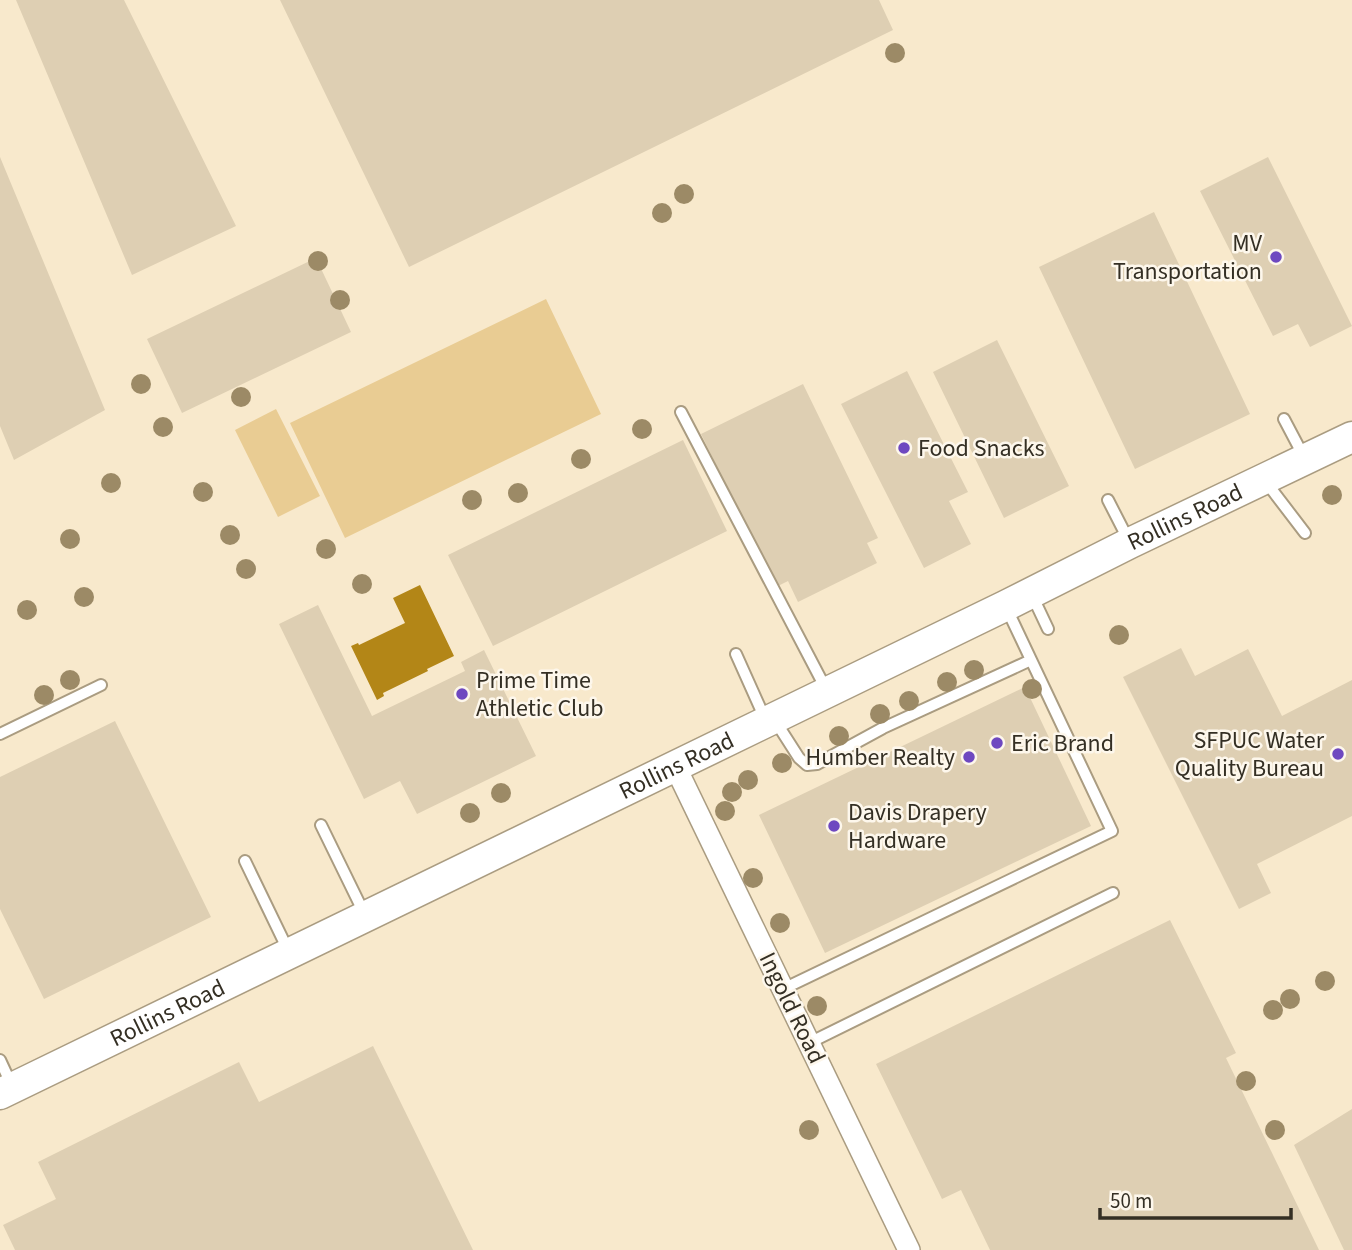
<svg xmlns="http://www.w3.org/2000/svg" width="1352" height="1250" font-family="'Source Sans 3',sans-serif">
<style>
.green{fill:#e9cc93}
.water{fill:#b38617}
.building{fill:#decfb3}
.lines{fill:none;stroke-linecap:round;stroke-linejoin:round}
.service-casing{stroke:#aa9c81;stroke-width:14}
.minor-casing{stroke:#aa9c81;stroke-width:24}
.secondary-casing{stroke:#aa9c81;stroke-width:33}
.service{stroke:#fff;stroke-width:10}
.minor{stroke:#fff;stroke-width:21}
.secondary{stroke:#fff;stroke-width:30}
.tree{fill:#9c8a66}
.poi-dot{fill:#6e48c0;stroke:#fdf7ec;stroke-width:2.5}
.labels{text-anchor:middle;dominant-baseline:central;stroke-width:5;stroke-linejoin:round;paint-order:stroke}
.poi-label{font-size:24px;fill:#342f24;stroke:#fdf7ec;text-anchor:start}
.street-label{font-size:24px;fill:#342f24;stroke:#fdf7ec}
</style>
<rect width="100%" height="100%" fill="#f8e9cc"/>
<path class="green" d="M546 299 601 414 345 538 290 423Z
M276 409 320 496 278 517 235 430Z"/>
<path class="water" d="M420 585 454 656 427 669 428 671 383 693 384 696 377 700 351 646 358 643 359 645 405 623 393 598Z"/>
<path class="building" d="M16 0H124L236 226 132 275Z
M280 0H879L893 30 409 267Z
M0 157 105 410 14 460 0 426Z
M1268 157 1352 326 1310 347 1298 324 1273 336 1200 191Z
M1154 212 1250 414 1135 469 1039 267Z
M316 258 351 332 182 413 147 339Z
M997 340 1069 486 1004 518 933 372Z
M907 371 968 492 949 501 971 544 924 568 841 404Z
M803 384 878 538 867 543 877 563 798 602 788 581 776 587 701 434Z
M683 440 727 531 493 646 448 555Z
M318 605 372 716 465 671 461 662 484 650 536 756 417 814 400 781 364 799 279 624Z
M1181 648 1195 676 1248 649 1282 716 1352 680V816L1257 864 1271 893 1239 909 1123 677Z
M1025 687 1091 826 825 953 759 815Z
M115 721 211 917 44 999 0 909V777Z
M1170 920 1236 1053 1226 1058 1319 1250H990L961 1190 942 1199 876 1064Z
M373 1046 473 1250H15L3 1225 56 1199 38 1162 239 1062 259 1102Z
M1352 1109V1250H1344L1294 1145Z"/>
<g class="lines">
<defs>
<path id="service" d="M681 412 826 689
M1284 419 1304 457
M1266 482 1305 533
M1108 500 1129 541
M1031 593 1048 629
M736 654 766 721
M774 719 799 758 807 765 817 764 883 728 1031 660
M0 734 101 685
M321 825 364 913
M245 861 288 950
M783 989 1112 831 1006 607
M809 1043 1113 893
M0 1060 12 1086"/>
<path id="minor" d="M675 766 909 1250"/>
<g id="secondary">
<path id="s1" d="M0 1094 1005 606 1130 543 1352 437"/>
</g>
</defs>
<use href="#service" class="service-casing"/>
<use href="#minor" class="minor-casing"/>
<use href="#secondary" class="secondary-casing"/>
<use href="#service" class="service"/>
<use href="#minor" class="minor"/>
<use href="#secondary" class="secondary"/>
</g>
<g class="tree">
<circle cx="895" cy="53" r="10"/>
<circle cx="684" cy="194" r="10"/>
<circle cx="662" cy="213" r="10"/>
<circle cx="318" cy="261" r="10"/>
<circle cx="340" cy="300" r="10"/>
<circle cx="141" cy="384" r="10"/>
<circle cx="241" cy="397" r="10"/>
<circle cx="163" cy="427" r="10"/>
<circle cx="642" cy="429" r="10"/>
<circle cx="581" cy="459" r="10"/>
<circle cx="111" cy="483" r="10"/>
<circle cx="203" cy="492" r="10"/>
<circle cx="518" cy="493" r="10"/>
<circle cx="1332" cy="495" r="10"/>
<circle cx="472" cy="500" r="10"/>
<circle cx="230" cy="535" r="10"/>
<circle cx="70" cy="539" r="10"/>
<circle cx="326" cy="549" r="10"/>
<circle cx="246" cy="569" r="10"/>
<circle cx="362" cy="584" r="10"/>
<circle cx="84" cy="597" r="10"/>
<circle cx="27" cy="610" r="10"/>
<circle cx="1119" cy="635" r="10"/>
<circle cx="974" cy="670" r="10"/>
<circle cx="70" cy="680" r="10"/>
<circle cx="947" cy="682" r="10"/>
<circle cx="1032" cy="689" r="10"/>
<circle cx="44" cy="695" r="10"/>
<circle cx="909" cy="701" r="10"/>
<circle cx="880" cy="714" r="10"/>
<circle cx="839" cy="736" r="10"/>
<circle cx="782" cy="763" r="10"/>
<circle cx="748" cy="780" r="10"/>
<circle cx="732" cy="792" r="10"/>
<circle cx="501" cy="793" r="10"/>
<circle cx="725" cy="811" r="10"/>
<circle cx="470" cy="813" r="10"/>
<circle cx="753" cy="878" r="10"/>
<circle cx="780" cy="923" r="10"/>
<circle cx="1325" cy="981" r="10"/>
<circle cx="1290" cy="999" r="10"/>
<circle cx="817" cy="1006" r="10"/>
<circle cx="1273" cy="1010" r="10"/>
<circle cx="1246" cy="1081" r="10"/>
<circle cx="809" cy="1130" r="10"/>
<circle cx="1275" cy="1130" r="10"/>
</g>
<g class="poi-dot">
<circle cx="1276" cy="257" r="7"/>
<circle cx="904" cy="448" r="7"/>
<circle cx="462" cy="694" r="7"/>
<circle cx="997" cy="743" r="7"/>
<circle cx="1338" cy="754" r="7"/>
<circle cx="969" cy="757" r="7"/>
<circle cx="834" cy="826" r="7"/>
</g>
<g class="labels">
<g class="poi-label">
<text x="1262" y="243" text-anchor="end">MV<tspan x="1262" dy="28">Transportation</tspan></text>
<text x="918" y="448">Food Snacks</text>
<text x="476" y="680">Prime Time<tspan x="476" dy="28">Athletic Club</tspan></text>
<text x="1324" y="740" text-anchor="end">SFPUC Water<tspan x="1324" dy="28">Quality Bureau</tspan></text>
<text x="1011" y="743">Eric Brand</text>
<text x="955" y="757" text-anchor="end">Humber Realty</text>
<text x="848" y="812">Davis Drapery<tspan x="848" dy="28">Hardware</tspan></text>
</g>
<g class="street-label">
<text stroke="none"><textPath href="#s1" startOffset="1318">Rollins Road</textPath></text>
<text stroke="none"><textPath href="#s1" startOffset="752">Rollins Road</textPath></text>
<text transform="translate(792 1008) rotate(64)">Ingold Road</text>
<text stroke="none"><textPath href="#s1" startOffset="186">Rollins Road</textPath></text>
</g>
</g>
<path d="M1100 1208v10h191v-10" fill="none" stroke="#342f24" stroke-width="3.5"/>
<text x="1110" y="1208" font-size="21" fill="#342f24" stroke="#fdf7ec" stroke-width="5" paint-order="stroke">50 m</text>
</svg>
